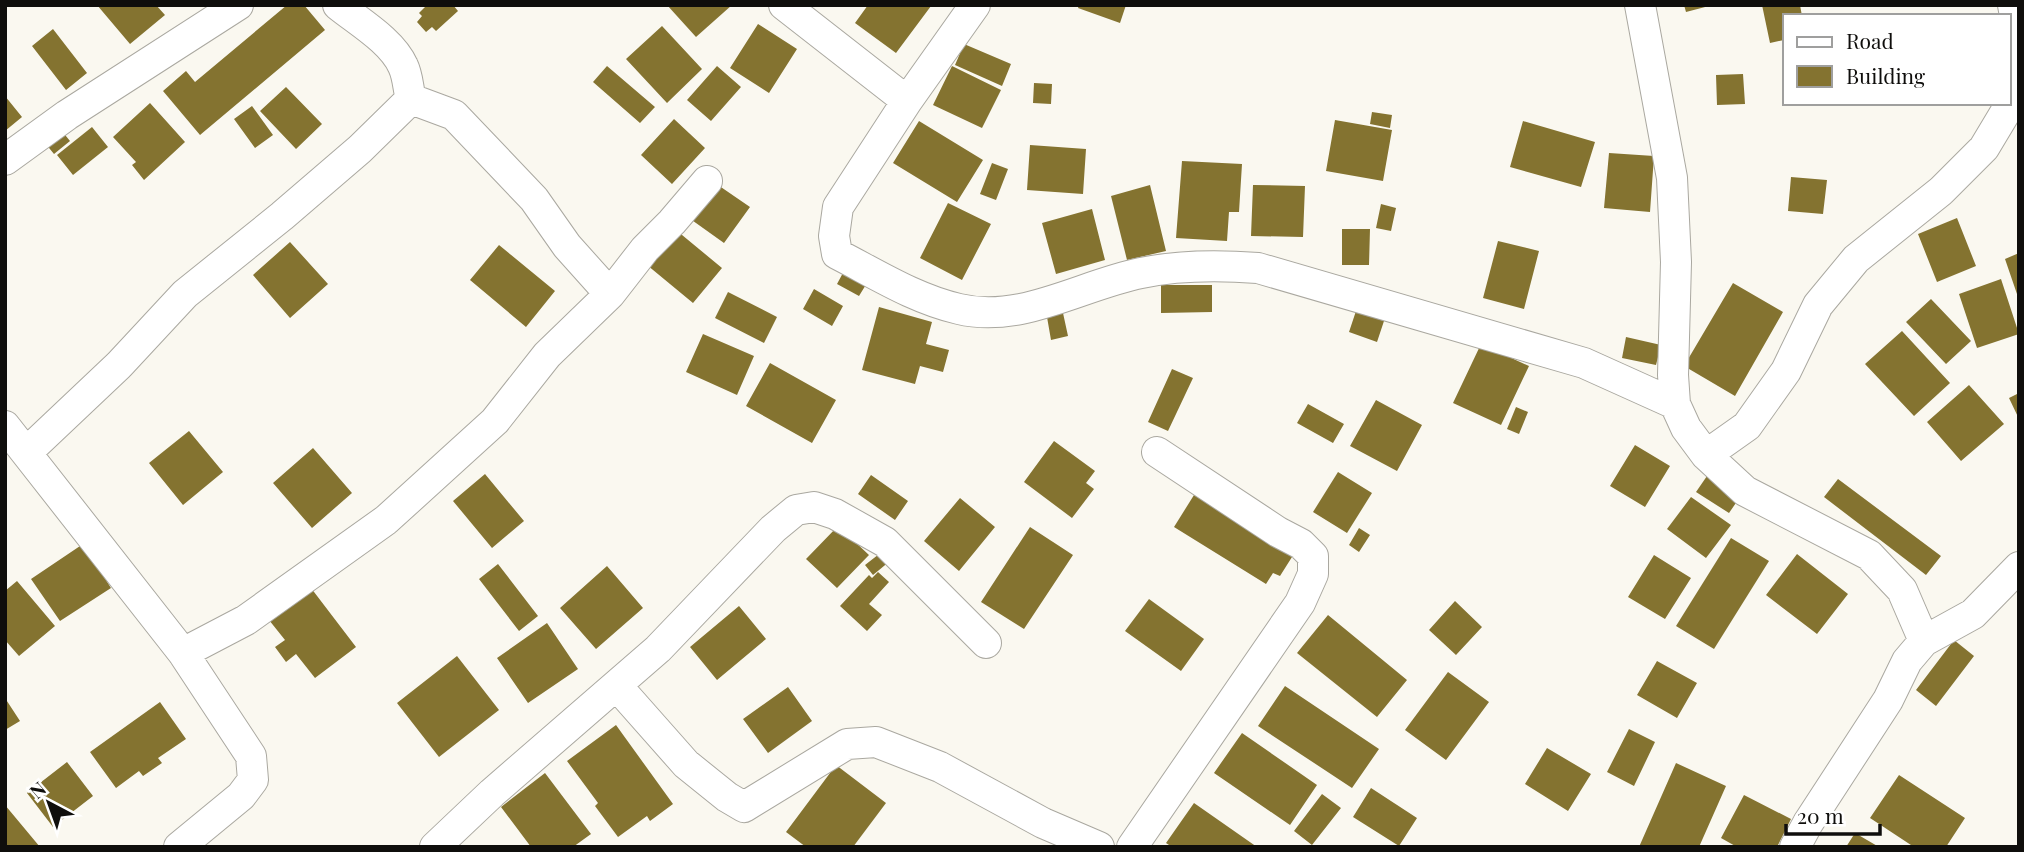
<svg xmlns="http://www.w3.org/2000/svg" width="2024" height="852" font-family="'Playfair Display',serif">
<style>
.building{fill:#847330}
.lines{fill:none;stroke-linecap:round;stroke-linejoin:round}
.street-casing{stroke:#aaa8a0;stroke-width:32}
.street{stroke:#fff;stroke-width:30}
</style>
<rect width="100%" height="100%" fill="#faf8f0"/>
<path class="building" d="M97 5H156L165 15 130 44Z
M287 5H304L325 30 200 135 163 91 186 71 195 82Z
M427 5H453L458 11 436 31 432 27 426 32 417 22 422 16 419 13Z
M667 5H732L696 37Z
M868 5H930L931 6 896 53 855 23Z
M1079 5H1126L1120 23 1078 8Z
M1684 5H1708L1709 6 1686 12Z
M1762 5H1800L1802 16H1784V40L1770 43Z
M758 24 797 49 769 93 730 68Z
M662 26 702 69 667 103 626 59Z
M53 29 87 73 66 90 32 46Z
M964 44 1011 64 1002 86 955 65Z
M607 66 655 107 640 123 593 82Z
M717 66 741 87 711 121 687 100Z
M952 66 1001 90 982 128 933 105Z
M1743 74 1745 104 1717 105 1716 75Z
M1034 83 1052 84 1051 104 1033 103Z
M286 87 322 124 296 149 260 111Z
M5 96 22 117 5 131Z
M150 103 185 142 144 180 132 165 136 162 113 137Z
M252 106 273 135 255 148 234 119Z
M1372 112 1392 115 1390 128 1370 124Z
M674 119 705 148 672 184 641 155Z
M1335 120 1392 130 1383 181 1326 171Z
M919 121 983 160 957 202 893 163Z
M1523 121 1595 142 1581 187 1510 167Z
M92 127 108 147 73 175 57 155Z
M61 130 70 141 54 154 45 143Z
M1030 145 1086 149 1083 194 1027 190Z
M1609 153 1654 156 1650 212 1604 208Z
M1182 161 1242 164 1239 212H1229L1227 241 1176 238Z
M992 163 1008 169 996 200 980 194Z
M1791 177 1827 180 1823 214 1788 211Z
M715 183 750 207 724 243 689 218Z
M1150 185 1166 251 1127 260 1111 196Z
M1253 185 1305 186 1303 237 1251 236Z
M948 203 991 224 962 280 920 258Z
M1381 204 1396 208 1391 231 1376 228Z
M1092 209 1105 260 1056 274 1042 223Z
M1957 218 1976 266 1937 282 1918 234Z
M1342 229H1370L1369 265H1342Z
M676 230 722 268 693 303 647 265Z
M1498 241 1539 251 1524 309 1483 298Z
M290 242 328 284 290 318 253 275Z
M499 245 555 291 526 327 470 280Z
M2019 253V297H2018L2005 259Z
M844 271 867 283 859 296 837 284Z
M2001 279 2019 334 1977 348 1959 294Z
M1733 283 1783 312 1735 396 1684 366Z
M1161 285H1212V312L1161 313Z
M814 289 843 306 832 326 803 309Z
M728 292 777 317 764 343 715 318Z
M1931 299 1971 341 1946 364 1906 322Z
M879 307 932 322 926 344 949 350 943 372 920 366 915 384 862 370Z
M1356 311 1384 321 1377 342 1349 332Z
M1063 313 1068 336 1051 340 1047 317Z
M1902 331 1950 383 1914 416 1865 364Z
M703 334 754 356 737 395 686 372Z
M1626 337 1661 345 1656 365 1622 358Z
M1481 344 1529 366 1501 425 1453 403Z
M770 363 836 400 812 443 746 406Z
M1172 369 1193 378 1168 431 1148 422Z
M1969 385 2004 424 1961 461 1927 422Z
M2019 393V419L2009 398Z
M1376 400 1422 425 1397 471 1350 446Z
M1308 404 1344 424 1333 443 1297 423Z
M1516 407 1528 412 1519 434 1507 429Z
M189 431 223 472 183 505 149 463Z
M1054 441 1095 471 1086 483 1094 489 1072 518 1024 482Z
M1635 445 1670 466 1645 507 1610 486Z
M313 448 352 493 312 528 273 483Z
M1338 472 1372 493 1347 533 1313 512Z
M485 474 524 521 492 548 453 501Z
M871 475 908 501 895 520 858 494Z
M1707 476 1740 497 1729 513 1696 492Z
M1838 479 1941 556 1926 575 1824 497Z
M1194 495 1292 557 1280 576 1273 573 1266 584 1174 527Z
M1691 497 1731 525 1706 558 1667 529Z
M960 498 995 527 959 571 924 541Z
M838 526 869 555 837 588 806 559Z
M1030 527 1073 555 1024 629 981 602Z
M1359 528 1370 535 1359 552 1349 545Z
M1731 538 1769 561 1714 649 1676 626Z
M83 544 111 588 60 621 31 579Z
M883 551 890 561 873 575 865 565Z
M1797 554 1848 594 1817 634 1766 595Z
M1654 555 1691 578 1665 619 1628 597Z
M498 564 538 616 519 631 479 579Z
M607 566 643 608 596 649 560 608Z
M878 572 889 582 869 604 882 615 867 631 840 606 869 575 872 578Z
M17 581 55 626 19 656 5 640V591Z
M311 588 356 647 315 678 296 654 286 662 275 647 285 640 269 620Z
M1149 599 1204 639 1181 671 1125 631Z
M1455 601 1482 627 1456 655 1429 630Z
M739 606 766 639 717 680 690 647Z
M1328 615 1407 680 1377 717 1297 653Z
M547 623 578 669 528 703 497 658Z
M1954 640 1974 656 1936 706 1916 690Z
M457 656 499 710 439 757 397 703Z
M1657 661 1697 683 1677 718 1637 695Z
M1448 672 1489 702 1446 760 1405 730Z
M1285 686 1379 749 1352 788 1258 726Z
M788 687 812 721 768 753 743 719Z
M5 698 20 721 5 730Z
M160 702 186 739 158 758 162 763 143 776 139 771 116 788 90 752Z
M616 725 673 804 650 821 647 816 618 837 595 806 598 803 567 761Z
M1629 729 1655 742 1634 786 1607 772Z
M1242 733 1317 785 1290 825 1214 773Z
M1547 748 1591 774 1568 811 1525 784Z
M67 762 93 796 53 827 27 793Z
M1676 763 1726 786 1699 847H1639Z
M836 765 886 803 853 847H806L786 832Z
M545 773 591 834 573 847H531L501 807Z
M1899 775 1965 818 1946 847H1914L1870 818Z
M1371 788 1417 818 1399 846 1353 817Z
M1322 794 1341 808 1312 845 1294 831Z
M1744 795 1791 819 1777 847H1737L1721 838Z
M1194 803 1257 847H1172L1166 843Z
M5 805 40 847H5Z
M1855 833 1879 847H1846Z"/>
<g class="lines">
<defs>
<path id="street" d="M338 5C359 22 392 41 403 66 408 76 408 89 411 99
M784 5 907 101
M975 5 907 101 838 207 834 236 837 254C876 274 915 299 959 309 1021 324 1081 285 1141 273 1179 265 1219 265 1258 268L1584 363 1675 404
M1640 5 1672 178 1676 262 1673 375 1675 404 1686 428 1706 455 1745 491 1869 555 1902 590 1924 641 1907 661 1888 700 1808 823 1795 847
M2013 5 2019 37
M5 160 67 115 238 5
M610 294 645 249 672 222 707 181
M5 426 183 653 251 756 253 780 241 796 179 847
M27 452 119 365 185 294 282 216 360 149 411 99 454 115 534 199 567 246 610 294 547 355 495 421 386 520 246 620 183 653
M1706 455 1747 426 1786 371 1818 305 1856 259 1941 191 1984 148 2017 93 2019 49
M1924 641 1973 614 2019 567
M617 686 686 764 727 797 744 807 847 744 876 742 940 767 1043 823 1099 847
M435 847 492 793 658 649 773 529 796 510 814 507 835 514 885 542 986 643
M1132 847 1300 603 1313 574V556L1301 544 1278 532 1157 452"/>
</defs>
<use href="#street" class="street-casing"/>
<use href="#street" class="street"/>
</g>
<rect width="2024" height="852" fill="none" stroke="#0f0e0c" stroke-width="14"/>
<rect x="1783" y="14" width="228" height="91" fill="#ffffff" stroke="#9f9f9e" stroke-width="2"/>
<rect x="1797" y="37" width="35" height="10" fill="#ffffff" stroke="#9f9f9e" stroke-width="2"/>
<text x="1846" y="49" font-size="21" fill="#0f0e0c">Road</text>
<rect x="1797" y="66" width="35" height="21" fill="#847330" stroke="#9f9f9e" stroke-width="2"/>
<text x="1846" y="84" font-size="21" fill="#0f0e0c">Building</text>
<g transform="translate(49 803) rotate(319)" stroke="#ffffff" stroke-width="5" paint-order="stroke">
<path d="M0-5L12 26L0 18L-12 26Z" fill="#0f0e0c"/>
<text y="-10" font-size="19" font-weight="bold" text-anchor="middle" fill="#0f0e0c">N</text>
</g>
<path d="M1786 824v10h94v-10" fill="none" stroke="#0f0e0c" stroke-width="3.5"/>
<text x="1797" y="824" font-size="21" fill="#0f0e0c" stroke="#ffffff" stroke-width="5" paint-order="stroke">20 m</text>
</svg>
